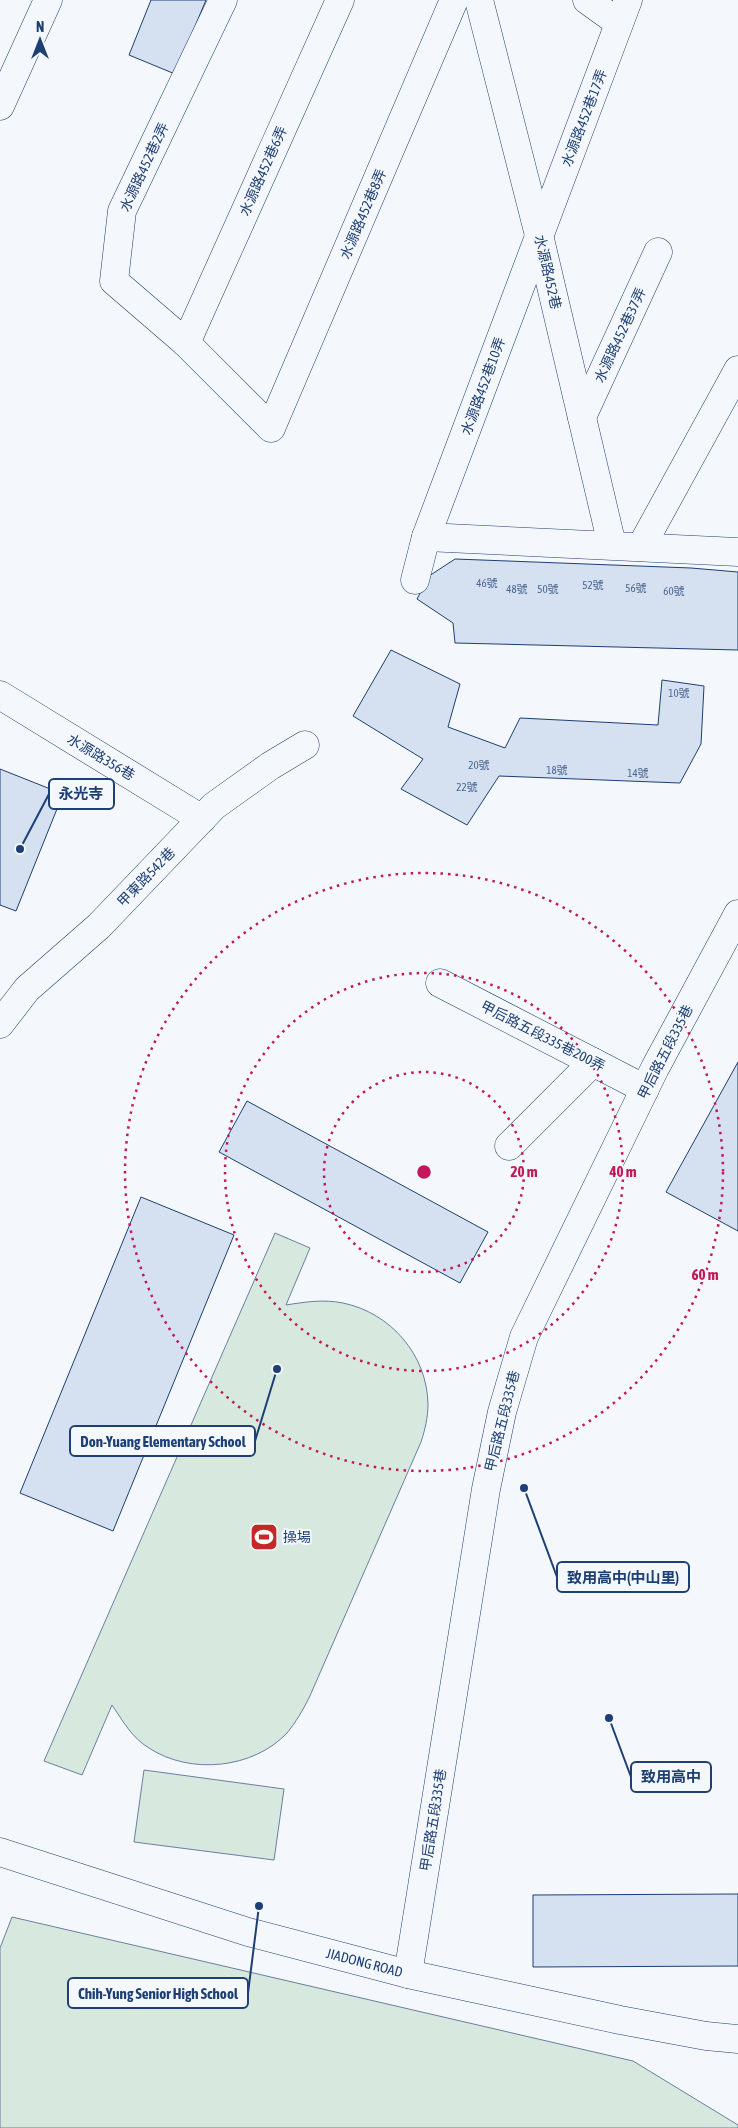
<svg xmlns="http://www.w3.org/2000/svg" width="738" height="2128" font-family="'Asap Condensed','Noto Sans TC',sans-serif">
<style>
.green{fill:#d7e8df;stroke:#687fa3}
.building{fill:#d5e0f0;stroke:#1d3f73}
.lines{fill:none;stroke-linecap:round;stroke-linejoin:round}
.minor-casing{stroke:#1d3f73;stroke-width:29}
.major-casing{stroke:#1d3f73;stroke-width:29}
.minor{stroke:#f4f7fb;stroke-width:28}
.major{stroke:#f4f7fb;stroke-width:28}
.ring{fill:none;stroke:#c2185b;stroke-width:2.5;stroke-dasharray:2.5 5}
.labels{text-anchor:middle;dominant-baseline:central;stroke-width:4;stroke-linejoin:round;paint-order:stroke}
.number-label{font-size:11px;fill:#4b6792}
.street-label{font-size:14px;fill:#1d3f73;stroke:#f4f7fb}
.poi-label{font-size:14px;fill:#1d3f73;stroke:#f4f7fb;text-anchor:start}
.centre{fill:#c2185b;stroke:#f4f7fb;stroke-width:2.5}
.ring-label{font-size:15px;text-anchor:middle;font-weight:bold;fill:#c2185b;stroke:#f4f7fb;stroke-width:4;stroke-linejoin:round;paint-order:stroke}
.leader{fill:none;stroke:#1d3f73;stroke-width:2}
.callout-dot{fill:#1d3f73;stroke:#f4f7fb;stroke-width:2}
.callout{fill:#f4f7fb;stroke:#1d3f73;stroke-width:2}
.callout-label{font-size:15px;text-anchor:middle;font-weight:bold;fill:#1d3f73}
</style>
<rect width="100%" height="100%" fill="#f4f7fb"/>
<path class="green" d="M275 1233 310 1248 286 1305C305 1302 323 1299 343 1303 391 1313 427 1355 428 1404 428 1417 425 1430 421 1442L309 1698C303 1710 296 1722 287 1733 253 1769 190 1775 149 1748 132 1738 123 1721 112 1705L82 1775 44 1761Z
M144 1770 284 1789 274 1860 134 1842Z
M12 1917 633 2061 738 2125V2128H0V1948Z"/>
<path class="building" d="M151 0H206L175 74 129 55Z
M455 559 691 568 738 572V650L455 643 453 623 417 599 429 576Z
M391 650 460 684 448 727 505 748 520 718 658 725 662 680 704 686 701 744 680 783 499 776 467 825 401 789 423 759 353 716Z
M0 769 63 794 16 911 0 905Z
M738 1062V1231L666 1192Z
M247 1101 488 1232 460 1283 219 1152Z
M141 1197 234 1235 113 1531 20 1493Z
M738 1894V1966L533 1967V1895Z"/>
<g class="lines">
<defs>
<g id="minor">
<path d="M223 0 122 211 114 281 186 343 271 428 454 0"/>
<path d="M479 0 539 235 612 545"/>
<path d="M587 0 619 23"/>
<path d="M186 343 340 0"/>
<path d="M582 417 658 252"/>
<path d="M426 537 738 552"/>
<path d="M641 547 738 370"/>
<path d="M415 580 426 537 628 0"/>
<path d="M0 695 202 819"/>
<path d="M440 983 645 1089"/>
<path d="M0 1024 27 989 99 926 214 806 270 766 305 745"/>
<path d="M509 1146 593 1062"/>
<path id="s1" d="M0 1852 248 1932 408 1974 620 2020 706 2036 738 2039"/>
<path d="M408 1974 486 1489 502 1412 524 1337 655 1068 738 914"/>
</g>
<path id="major" d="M0 106 48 0"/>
</defs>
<use href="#minor" class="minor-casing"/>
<use href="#major" class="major-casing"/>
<use href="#minor" class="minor"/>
<use href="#major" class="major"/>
</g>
<g class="ring">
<circle cx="424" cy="1172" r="100"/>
<circle cx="424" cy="1172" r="199"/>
<circle cx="424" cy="1172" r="299"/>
</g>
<defs>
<symbol id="stadium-square" viewBox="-11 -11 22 22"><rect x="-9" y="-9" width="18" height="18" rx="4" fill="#c62828" stroke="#f4f7fb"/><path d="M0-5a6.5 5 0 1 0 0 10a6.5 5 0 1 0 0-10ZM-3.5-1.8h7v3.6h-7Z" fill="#fff"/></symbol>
</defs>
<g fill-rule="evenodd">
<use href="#stadium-square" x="248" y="1521" width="32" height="32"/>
</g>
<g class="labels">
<g class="number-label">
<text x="487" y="583">46號</text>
<text x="593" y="585">52號</text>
<text x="636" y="588">56號</text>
<text x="517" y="589">48號</text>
<text x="548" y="589">50號</text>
<text x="674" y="591">60號</text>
<text x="679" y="693">10號</text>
<text x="479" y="765">20號</text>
<text x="557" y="770">18號</text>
<text x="638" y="773">14號</text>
<text x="467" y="787">22號</text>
</g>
<g class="street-label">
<text transform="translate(584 118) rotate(-69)">水源路452巷17弄</text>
<text transform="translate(144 167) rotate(-65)">水源路452巷2弄</text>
<text transform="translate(263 171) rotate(-66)">水源路452巷6弄</text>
<text transform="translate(363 214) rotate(-67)">水源路452巷8弄</text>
<text transform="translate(548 272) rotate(77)">水源路452巷</text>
<text transform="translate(620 335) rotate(-65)">水源路452巷37弄</text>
<text transform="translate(483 386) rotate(-70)">水源路452巷10弄</text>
<text transform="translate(101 757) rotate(31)">水源路356巷</text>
<text transform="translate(146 877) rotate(-46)">甲東路542巷</text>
<text transform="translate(543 1036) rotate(27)">甲后路五段335巷200弄</text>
<text transform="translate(665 1052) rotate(-63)">甲后路五段335巷</text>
<text transform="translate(502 1421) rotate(-76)">甲后路五段335巷</text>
<text transform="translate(433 1820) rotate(-81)">甲后路五段335巷</text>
<text stroke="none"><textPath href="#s1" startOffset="381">JIADONG ROAD</textPath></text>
</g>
<g class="poi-label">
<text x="283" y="1537">操場</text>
</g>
</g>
<circle cx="424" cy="1172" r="8" class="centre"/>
<g class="ring-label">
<text x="524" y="1177">20 m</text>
<text x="623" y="1177">40 m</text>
<text x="705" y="1280">60 m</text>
</g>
<path class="leader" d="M20 849L49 794M277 1369L255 1441M524 1488L557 1577M609 1718L631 1777M259 1906L248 1993"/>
<g class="callout-dot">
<circle cx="20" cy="849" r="5"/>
<circle cx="277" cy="1369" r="5"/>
<circle cx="524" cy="1488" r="5"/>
<circle cx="609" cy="1718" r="5"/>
<circle cx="259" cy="1906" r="5"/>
</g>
<g class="callout">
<rect x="49" y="779" width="65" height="30" rx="5"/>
<rect x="70" y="1426" width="185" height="30" rx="5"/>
<rect x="557" y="1562" width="132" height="30" rx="5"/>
<rect x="631" y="1762" width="80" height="30" rx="5"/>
<rect x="68" y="1978" width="180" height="30" rx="5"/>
</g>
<g class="callout-label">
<text x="81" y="799">永光寺</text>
<text x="163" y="1447">Don-Yuang Elementary School</text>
<text x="623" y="1583">致用高中(中山里)</text>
<text x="671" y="1782">致用高中</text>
<text x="158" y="1999">Chih-Yung Senior High School</text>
</g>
<g transform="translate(40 40)" stroke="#f4f7fb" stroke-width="4" paint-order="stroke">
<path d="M0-4L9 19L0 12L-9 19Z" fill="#1d3f73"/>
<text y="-8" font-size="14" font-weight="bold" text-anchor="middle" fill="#1d3f73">N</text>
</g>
</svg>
